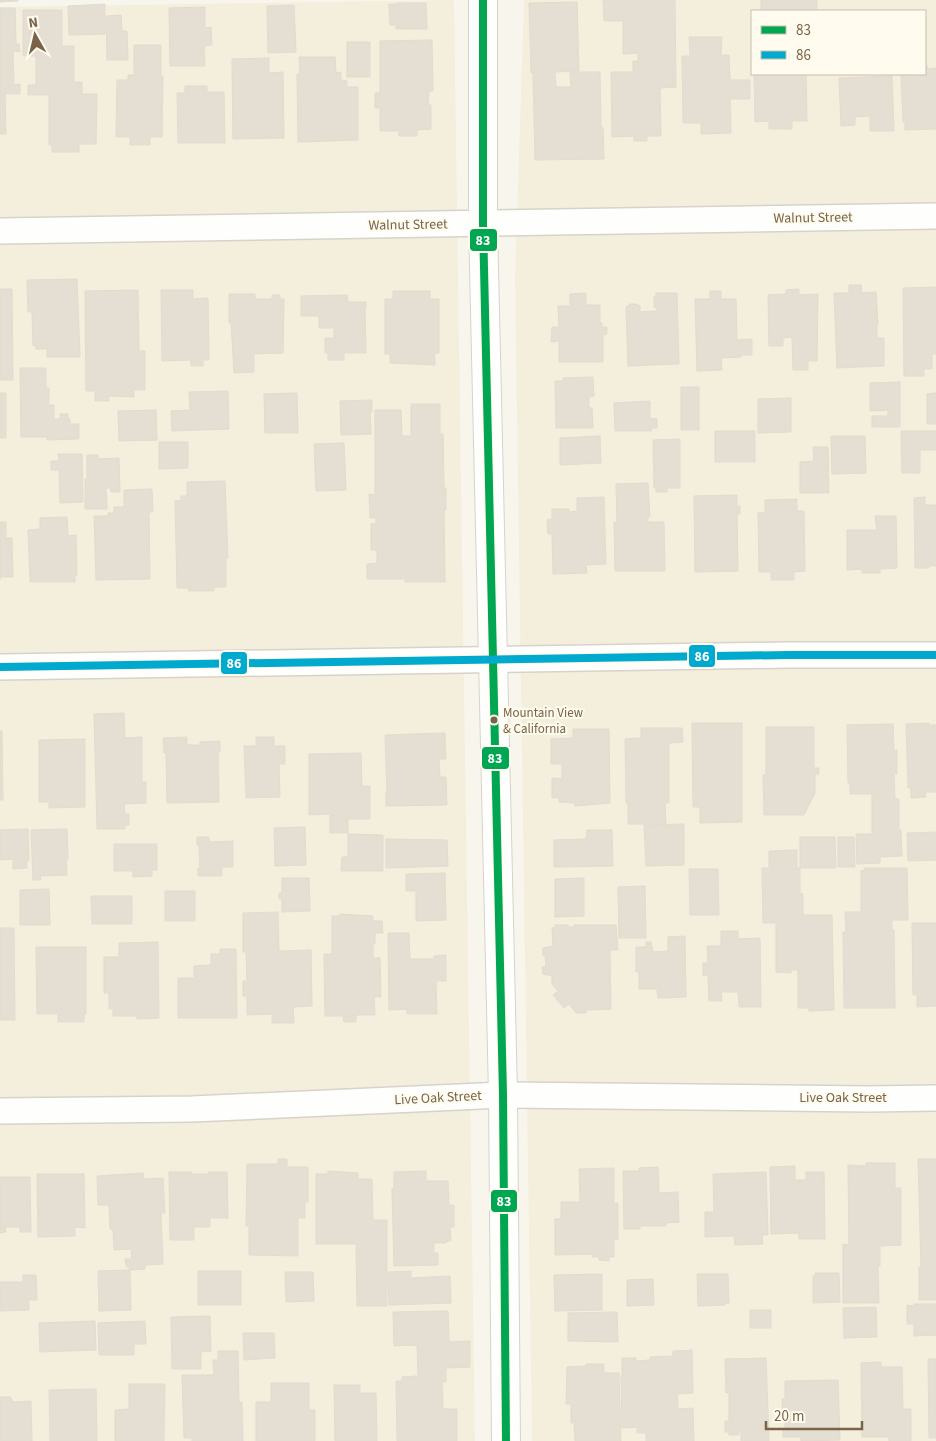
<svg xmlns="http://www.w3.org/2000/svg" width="936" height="1441" font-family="'Source Sans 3',sans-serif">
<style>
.residential{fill:#f4eedc;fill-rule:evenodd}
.building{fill:#e5dfd3;stroke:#e2dbce}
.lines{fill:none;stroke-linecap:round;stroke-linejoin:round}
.minor-casing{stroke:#d7d3ca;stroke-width:28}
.tertiary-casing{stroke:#d7d3ca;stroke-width:30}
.minor{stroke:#fefefc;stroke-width:25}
.tertiary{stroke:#fefefc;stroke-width:28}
.bus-1-casing{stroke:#fffcef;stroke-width:11}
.bus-2-casing{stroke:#fffcef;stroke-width:11}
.bus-1{stroke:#00a651;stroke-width:8}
.bus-2{stroke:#00a9ce;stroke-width:8}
.bus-dot{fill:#796449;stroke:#fffcef;stroke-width:2}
.labels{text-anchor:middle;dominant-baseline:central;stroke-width:4;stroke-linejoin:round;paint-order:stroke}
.bus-label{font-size:13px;fill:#796449;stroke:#fffcef;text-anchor:start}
.street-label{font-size:14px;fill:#796449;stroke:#fffcef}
.line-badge{stroke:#fffcef;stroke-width:2}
.badge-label{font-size:14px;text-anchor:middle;font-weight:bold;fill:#fff}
</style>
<rect width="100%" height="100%" fill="#f8f6ec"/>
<path class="residential" d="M454 0 475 1441H0V7Z
M524 0H936V1441H532L515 278ZM752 11H925V74H752Z"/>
<path class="building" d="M0 0H18V1L0 2Z
M603 0H675L676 87 660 88 661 136H647V141H634V136L612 137 611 72H633V61H638V53L623 54V21H604Z
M761 0H817V11H761Z
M577 2 579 71 555 72 556 87H571L570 72H600L601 127 603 128 604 159 535 160 533 73H531L529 3Z
M397 3H426L427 29H396V25H390L389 4H397Z
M105 4V34L69 35 68 6Z
M294 5 296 52 268 53 267 6Z
M205 7V28L211 27 212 45 204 46 205 66H170L169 8Z
M0 8H15L16 44H19L20 52 13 51 14 85 20 84V94H5L6 134H0Z
M23 10H62V46H74V82H82V94H97L96 144H79V152H52V145H49V95H28V85H36V56H23Z
M121 15 122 31H127L128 60H107L106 16Z
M689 37H722L721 55H729L730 80H750V99H730L731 133 701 134V123H683L682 56H690Z
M432 40 433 91H429L428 105H431V129L417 130V136H399V131H380V108H375V93H380V41Z
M347 42H370V77H347Z
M134 45H161V76H163L162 137H150V145H130V137H116L117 80H128V75H134Z
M299 57H335L336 73 341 72V80L347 81V87H358V140L298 142 297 74H300Z
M269 58V73L283 72 284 138 233 139 232 59Z
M925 65H927L928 69 936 68V129L905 130V122H903L901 74H925Z
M754 74H806L807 121H792V129H769V121L755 122Z
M892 76 894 131H870V116L855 117V125L841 126 839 78Z
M185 86H207V92H224L225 143H178L177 93H185Z
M77 279 80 357H47V349H36V346H33L32 312H28L27 280Z
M849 285H861L862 293 876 292 878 324H877V338H884V366L837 368 834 293H849Z
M936 287V354H932V369H924V376H904L903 288Z
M0 289H12L13 380H0Z
M799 289V295L818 294 817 361H808V370H793L792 337 783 338V346H769L768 295 786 294V290Z
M138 290 139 351H145V390H134V397L109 396V401H95V391H86L85 291Z
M161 290H193V299L208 298 209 360H203V366H191V360L162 361Z
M393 291H430V299H439V353H435V365L390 363V354H385V299H393Z
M710 291H721V299H736L737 340 752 339V355H741V357L721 358 722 370 697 371 695 299H710Z
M586 293V305H600V323H602V327H607V334L603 335V362H559V341L551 342 552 327H559L558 306H570V294Z
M656 293H677L679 364 628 366 626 307 630 304H636L640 306V312L657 311V308L654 307V297H656Z
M229 294H255V299H272V295H280V299H284L283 353 254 354V372L234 373 231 322 229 323Z
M347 295 348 302H366V308L365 307 366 353H344V360H328V353H325V338H334V328H319V316H301V296Z
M20 368H46V388H49V405H54V419H60V414H68V419H70V424H79V439L47 440V437H21Z
M593 377 594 396 589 397V408H592L593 428H556L555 381H563V378Z
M900 382V427H872V416H888V410L870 411V383Z
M681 387H699V430H681Z
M228 391 229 429 172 431 171 411 190 410 189 392Z
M0 393H6V438H0Z
M297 393 298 433H265L264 394Z
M936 393V424H927V394Z
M791 398V432L758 433V399Z
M372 400V412H370L371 434 341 435 340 401Z
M650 401V418L657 419V428H652L651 431H615L614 403Z
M411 404H440V434H443L444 488H446V510H444L445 582H405V579H367V564L377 563V550H371V524L376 523V518H370L369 494 375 495V410H401L402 436H411Z
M156 410 157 440 119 441 118 411Z
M715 431H755V462H715Z
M901 431H936V450H920V473H902Z
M600 436 601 463 560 465V438Z
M831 436H865L866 473 832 474Z
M680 439V488H667V492H656V488H654L653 440Z
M159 442H188V468L159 469Z
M344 443 346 490 316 491 314 444Z
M813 447H828L829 493H800V462L814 461Z
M58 454H82L83 502 60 503 59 470H51V461H59Z
M87 455H98V459L119 458 120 492H111L110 488H106L107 509H85V479L87 478Z
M225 481 228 558 226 557V587H214V591H189L188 588H177L175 501 181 500V496H187V482Z
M648 483 650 517H648V522H664L665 571H615L614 522H617L616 484Z
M152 489 153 512H149L150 579 96 580 94 516H108V513H114V507H124V490Z
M737 495V506H740V514H737L738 571 695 572 694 496Z
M604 497 606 564 586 565 587 573 553 574 552 534H548L547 520 552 519V509H569V512L577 511V498Z
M925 497V505H936V566H929V568H915L914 498Z
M797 499V511H804L805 571 794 572V580H771V572H759L758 513H765V500Z
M875 516H896L897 568 880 569V573H862V569L847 570V530H877Z
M67 517 68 536 76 535 77 575H75V582H30L28 530 40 529V518Z
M0 522H6V538H12L13 577H0V580Z
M124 713 125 738 142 737V782H146V803L124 804 125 814H129V825H125V829H97L94 714Z
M692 723H742V822L700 823V807H693Z
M929 723V725H936V792H925L926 797 911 798V788H908L906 724Z
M893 724 894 751 897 750V774H894L895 799H899V830H901L902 856 880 857V863L857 864 856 834H872V794H850V783H848L847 725Z
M766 727H814V768H819V774H815V793L804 815H764L763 775 766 774Z
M641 728H682L683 742 669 743V803H665L666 824H628V803H626L625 739 641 738Z
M573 729H609L610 803 575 806V803L559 802V798H552V778L562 779V764H551V739L573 738Z
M0 731H2L3 800H0Z
M445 733 446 759H439L440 777H446L447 805 386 806V792H387L385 735Z
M187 737V745H200V742L220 741V752H218L219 802 167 803 166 753H164L163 738Z
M256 737H274V746H285V764H279L280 797 246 798 244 746H256Z
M85 739V807L49 808V802H39V740Z
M361 753 362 786H370V819H348V833H330V814L309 815V754Z
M684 824V865L646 866 644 825Z
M305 827 306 865 275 866 274 828Z
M28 829 29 860 27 861V868L13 869V859L0 860V830Z
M67 829 68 859H66L67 875 40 876 41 880H33L31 830Z
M587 830H612L613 866 554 867V840L586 839Z
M936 832V860L908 861 907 833Z
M348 834 383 835V871H341L342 857H348Z
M197 837H209V842L233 841V867H222V876H198V868H200L199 845H197Z
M800 837H835L836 868H800Z
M838 837H854L855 867H838Z
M386 839 447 840 448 866 386 868Z
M114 844H157V870H152V876L133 877V871H114Z
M797 850V867H769V851Z
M762 868H800V893L803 894V915H832L834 1010 809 1011V1008H798V970H791V973L776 972V923H763Z
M864 868H907L908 920H892V930H894L895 1008H844L843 932H846L845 912H861V871L865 870Z
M689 869H718L719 915H690Z
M445 873 446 920 416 921V891H406V874Z
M282 878H309L310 911 282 912V899H279V893H282Z
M584 878V916L555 917V879Z
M645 886 646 938H619L618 887Z
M49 889 50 925H20V890Z
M165 891H195V921H165Z
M91 896H132V924H92Z
M278 912 279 951 311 950 312 1006 293 1007 294 1023H272V1014L247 1015V996H243V981H247L246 952H243V913Z
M340 914 373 916V921H382L383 933H375V944H373V958H380L381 997H374L375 1015H356V1022H344L343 1016H325L324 954H332V916H340Z
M912 923H936V1006L917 1007V995H913Z
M555 925H568L569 927H574V925H616L618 950H611L610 952 611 1009 586 1010V1013H576L569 1004 564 1008 553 995 558 991 552 984V976L543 974 542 967H546L545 956 543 955V948L553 946 552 928H555Z
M0 928H14L15 1020H0Z
M721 931H738V939L760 938 761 1007H739L738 992H721L722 1001H709L708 975 703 976V963H708L707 946H721Z
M388 933H409L410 959H434V956L446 955V981H436L437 1014H407V1009L389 1010Z
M685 936 686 997 658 998 657 989H639V972H636V947H646V942H651L653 952 668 951V937Z
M158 942 159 1018 137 1019V1016H113V1009H109V993H104V957H119V943Z
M36 947H86V1014H84V1022H58V1014H37Z
M220 949H236L237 1018H178V978H194V966L211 965V954H220Z
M278 1159H287V1167H308V1202H305V1218H298V1256L249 1255V1226H246L247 1164H278Z
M918 1159H936V1300H919V1267L921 1268Z
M866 1163H895V1188H901V1245L880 1246V1266H878L879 1303H843V1244L849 1245 848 1165 866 1166Z
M795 1166V1180H806V1172H824L825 1239H799V1233L771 1234 770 1167Z
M658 1167 659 1193 678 1192 679 1222 666 1223V1226H640V1229H624L623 1171H639V1168Z
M614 1168V1204L618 1203V1240L614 1239V1257H609V1261L599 1260V1257H592V1254L555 1255V1219H561V1202H580L579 1169Z
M328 1171 358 1173V1179H372L373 1220H387V1306H357L356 1244H316V1174H328Z
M426 1171V1181H448L449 1205H454V1227H450L451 1241H447L446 1243H434V1253H438V1265L394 1266 392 1189H394V1172Z
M169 1172H192V1174H208V1172H227L228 1218H210V1227H194V1240H170Z
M766 1172 768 1235H762L763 1244 735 1245 734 1236 705 1237V1212H714L713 1174Z
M143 1173 144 1179 163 1178 165 1213H161L163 1264 145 1265V1269L131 1270 126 1266 125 1259H132L131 1249 114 1250 113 1230 110 1229 109 1205H98L97 1176Z
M37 1174H84L85 1228 75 1227V1236L38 1237Z
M0 1177H30L31 1232H20V1227H5L6 1232 0 1233Z
M130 1270 131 1310 99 1311 98 1271Z
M198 1271H241V1305H198Z
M411 1271V1278L450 1276 451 1303 389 1305 388 1272Z
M285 1272H313L314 1301 286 1302Z
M815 1273H839L840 1302 813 1303V1276H815Z
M602 1274V1310L555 1311 554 1275Z
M697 1274H728L729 1303H725V1305L698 1306Z
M23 1275H36L37 1300H29V1310L0 1311V1282H23Z
M653 1279 654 1305 627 1306V1280Z
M914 1304H936V1335L914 1336V1324H907V1305L914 1306Z
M876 1307 877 1337 844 1338 843 1308Z
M750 1310H771V1328H750Z
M448 1311 449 1342 470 1341V1367L446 1368V1382H442L443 1409H457V1441H397L396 1381H402V1377L418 1376 417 1345 394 1346 393 1312Z
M617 1312 618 1342 568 1341V1313Z
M210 1316 211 1351 201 1352V1369H172L171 1317Z
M95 1321 96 1350 40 1352 39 1323Z
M145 1321 146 1344H134V1355H99L98 1323Z
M243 1333H274L275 1358 244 1360Z
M692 1350 693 1393 677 1394 678 1409 693 1408 694 1441H646V1433H637V1427L622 1428 621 1376H622V1358H636V1361L650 1360V1357L673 1356V1351Z
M218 1351H238L239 1403 242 1402 243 1441H192V1438H184L182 1375H214L213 1360H218Z
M766 1358 769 1441H741V1432H738L739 1435H729V1432H725V1421H729V1392L726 1393 725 1359Z
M928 1359H936V1438H929Z
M881 1362V1367H902L903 1409H911V1441H889V1437H862L861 1363Z
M586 1364H604V1373H619L621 1441H575L574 1423H571V1404H566L567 1367 586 1366Z
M838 1380 840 1440 801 1441V1437H783V1428L785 1429V1422H783L782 1399H785V1381Z
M271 1383H309V1410H315V1441H256V1402H271Z
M129 1384H165L164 1441H115V1410L129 1409Z
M334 1385H360V1393H376L377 1441H335Z
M96 1389 97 1441H50L49 1390Z
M0 1397H10L13 1402 31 1401 32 1441H0Z"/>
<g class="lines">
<defs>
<path id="minor" d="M0 231 936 216
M0 667 787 655H936
M0 1111 192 1109 503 1095 868 1099 936 1098"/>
<path id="tertiary" d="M483 0V224L503 1095 506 1441"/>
</defs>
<use href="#minor" class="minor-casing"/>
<use href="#tertiary" class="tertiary-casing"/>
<use href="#minor" class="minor"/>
<use href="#tertiary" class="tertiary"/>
<defs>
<path id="bus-1" d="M483 0V224L503 1095 506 1441"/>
<path id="bus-2" d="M0 667 787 655H936"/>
</defs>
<use href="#bus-1" class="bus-1-casing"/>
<use href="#bus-2" class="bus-2-casing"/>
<use href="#bus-1" class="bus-1"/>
<use href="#bus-2" class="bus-2"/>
</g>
<circle class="bus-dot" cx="494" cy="720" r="4.5"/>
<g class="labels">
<g class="bus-label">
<text x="503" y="713">Mountain View<tspan x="503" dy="16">&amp; California</tspan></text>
</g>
<g class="street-label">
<text transform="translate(813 218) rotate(-1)">Walnut Street</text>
<text transform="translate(408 225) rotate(-1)">Walnut Street</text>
<text transform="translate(438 1098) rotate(-3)">Live Oak Street</text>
<text x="843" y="1098">Live Oak Street</text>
</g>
</g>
<g class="line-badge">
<rect x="469" y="228" width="29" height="24" rx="5" fill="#00a651"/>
<rect x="688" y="644" width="28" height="24" rx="5" fill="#00a9ce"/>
<rect x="220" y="651" width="28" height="24" rx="5" fill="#00a9ce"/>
<rect x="481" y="746" width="29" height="24" rx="5" fill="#00a651"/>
<rect x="490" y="1189" width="28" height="24" rx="5" fill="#00a651"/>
</g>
<g class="badge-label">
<text x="483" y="245">83</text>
<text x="702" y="661">86</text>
<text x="234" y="668">86</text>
<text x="495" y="763">83</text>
<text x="504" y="1206">83</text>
</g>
<rect x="751" y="10" width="175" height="65" fill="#fffcef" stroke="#c9bfad"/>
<rect x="761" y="26" width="25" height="8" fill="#00a651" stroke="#c9bfad"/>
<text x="796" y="35" font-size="15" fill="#796449">83</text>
<rect x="761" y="51" width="25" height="8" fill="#00a9ce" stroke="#c9bfad"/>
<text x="796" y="60" font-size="15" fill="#796449">86</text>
<g transform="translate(35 35) rotate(352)" stroke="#fffcef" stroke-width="4" paint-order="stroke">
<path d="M0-4L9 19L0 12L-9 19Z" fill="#796449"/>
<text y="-8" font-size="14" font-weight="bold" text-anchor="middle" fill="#796449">N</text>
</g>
<path d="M766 1421v8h96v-8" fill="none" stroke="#796449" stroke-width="2.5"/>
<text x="774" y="1421" font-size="15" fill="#796449" stroke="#fffcef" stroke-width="4" paint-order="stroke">20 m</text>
</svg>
